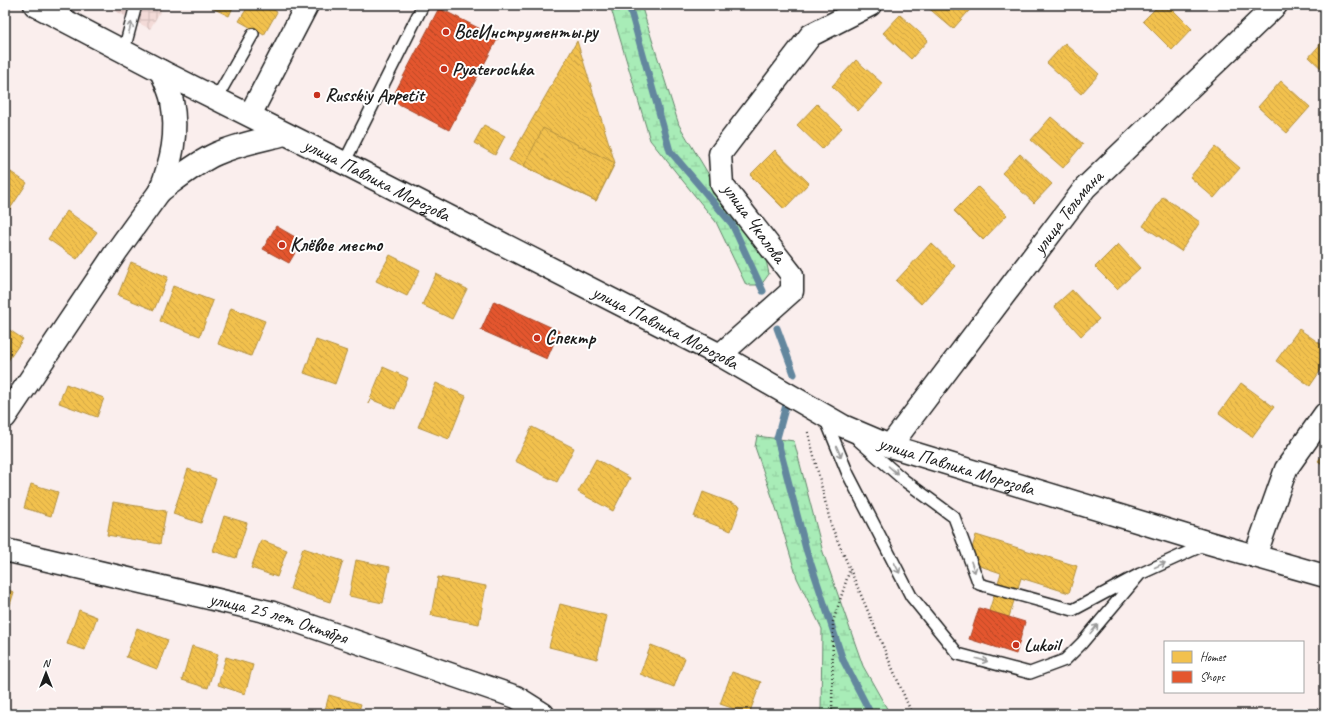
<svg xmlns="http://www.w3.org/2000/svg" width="1330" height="719" font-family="Caveat,sans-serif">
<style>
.industrial{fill:url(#industrial-grid)}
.wetland{fill:url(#wetland-marsh);stroke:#62846a}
.homes{fill:url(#homes-back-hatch);stroke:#b2903f}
.shops{fill:url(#shops-back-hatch);stroke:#a84529}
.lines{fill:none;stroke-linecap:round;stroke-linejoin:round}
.stream{stroke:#64879e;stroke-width:7}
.service-casing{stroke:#1c1c1c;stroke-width:14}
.minor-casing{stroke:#1c1c1c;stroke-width:25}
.tertiary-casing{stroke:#1c1c1c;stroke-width:25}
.path{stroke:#1c1c1c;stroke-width:2.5;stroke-dasharray:1 3;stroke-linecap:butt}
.service{stroke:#fff;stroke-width:11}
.minor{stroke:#fff;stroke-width:22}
.tertiary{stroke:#fff;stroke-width:22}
.oneway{stroke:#999}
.poi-dot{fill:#c8321e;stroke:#fff;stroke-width:1.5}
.labels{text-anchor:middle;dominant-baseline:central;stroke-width:4;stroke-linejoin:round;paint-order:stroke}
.poi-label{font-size:19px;font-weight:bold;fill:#1c1c1c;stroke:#fff;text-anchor:start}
.street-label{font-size:19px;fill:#1c1c1c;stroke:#fff}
</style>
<defs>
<pattern id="industrial-grid" width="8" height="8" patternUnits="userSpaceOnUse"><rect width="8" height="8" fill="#f3dad7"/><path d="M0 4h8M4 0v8" fill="none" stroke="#d0bab8"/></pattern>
<pattern id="wetland-marsh" width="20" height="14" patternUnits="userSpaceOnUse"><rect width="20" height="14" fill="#a8ecb7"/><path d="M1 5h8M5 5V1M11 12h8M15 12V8" fill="none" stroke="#90ca9d"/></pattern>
<pattern id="homes-back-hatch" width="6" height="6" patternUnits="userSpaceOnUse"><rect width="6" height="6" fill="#f2c14e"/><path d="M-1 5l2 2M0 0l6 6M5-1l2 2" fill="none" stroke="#cfa544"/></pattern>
<pattern id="shops-back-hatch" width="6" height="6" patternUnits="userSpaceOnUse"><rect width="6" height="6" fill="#e4572e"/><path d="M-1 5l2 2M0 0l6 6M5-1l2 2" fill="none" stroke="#b84726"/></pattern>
</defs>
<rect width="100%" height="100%" fill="#faeeed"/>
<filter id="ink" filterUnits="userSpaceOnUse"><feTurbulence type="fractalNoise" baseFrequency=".025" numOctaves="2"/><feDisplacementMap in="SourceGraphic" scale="8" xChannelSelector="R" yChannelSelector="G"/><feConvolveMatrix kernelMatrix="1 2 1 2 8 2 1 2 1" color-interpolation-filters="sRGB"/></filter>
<g filter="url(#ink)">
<path class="industrial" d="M104 5H164L150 29Z"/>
<path class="wetland" d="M610 5H641L679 125 718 190 765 255 769 274 761 285H746L716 222 650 140Z
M757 436 794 441 823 552 863 666 890 714H821L822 629 797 578 778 514 755 447Z"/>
<path class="homes" d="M206 5H234L229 16Z
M249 5H274L272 9 277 12 264 35 239 21Z
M925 5H974L953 29Z
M1159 5H1168L1192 29 1172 50 1143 21Z
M900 15 928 40 911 59 883 33Z
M1325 39V72L1309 57Z
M577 41 615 163 596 201 509 160Z
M1065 43 1099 74 1081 94 1047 63Z
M856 60 883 84 858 111 832 86Z
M1281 81 1310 107 1287 133 1258 107Z
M817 104 842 128 822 149 797 125Z
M1051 117 1083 144 1063 168 1031 140Z
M484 125 505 136 495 155 474 143Z
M543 128 615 163 596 201 524 166Z
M1215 147 1240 168 1214 198 1190 177Z
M775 150 809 183 784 209 750 175Z
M1020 154 1052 184 1034 203 1002 173Z
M5 168 27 183 10 209 5 205Z
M978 187 1007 215 983 240 954 211Z
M1163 197 1200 222 1181 251 1143 226Z
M67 211 97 232 77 259 48 239Z
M931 243 955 266 921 304 896 281Z
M1118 244 1140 268 1117 289 1095 267Z
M390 255 420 270 407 296 376 281Z
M131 262 168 277 154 310 118 295Z
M436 274 467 289 452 319 422 305Z
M173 286 213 301 200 336 160 321Z
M1072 290 1099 319 1081 336 1054 306Z
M231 308 265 321 251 356 218 344Z
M5 327 23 339 5 365Z
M1299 329 1325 347V364L1310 386 1276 361Z
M316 340 347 351 335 384 304 373Z
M383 367 408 378 395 409 370 399 368 404Z
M436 383 466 396 449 439 418 427Z
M1241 383 1274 407 1252 437 1219 413Z
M66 384 104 398 97 417 59 403Z
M532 427 574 448 557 482 515 461Z
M1325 452V466L1318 461Z
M596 459 630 478 613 511 578 492Z
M188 469 216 479 201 523 173 514Z
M31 484 58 492 51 516 24 508Z
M703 492 740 506 731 531 694 517Z
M113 502 166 511 160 544 107 535Z
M224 516 247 523 236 558 213 551Z
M976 535 1077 566 1069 593 1021 578 1009 617 989 611 1001 573 968 562Z
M261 540 287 550 277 577 251 568Z
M303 548 343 561 330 602 290 589Z
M356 560 390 567 383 603 349 596Z
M438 577 486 586 479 624 431 615Z
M5 589 14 592 5 621Z
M560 604 607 616 597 659 549 647Z
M79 610 97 617 85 650 67 644Z
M137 628 168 640 157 669 126 657Z
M651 645 685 658 674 687 640 674Z
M192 646 218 654 208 688 182 680Z
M226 657 253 665 245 694 218 685Z
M732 672 761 682 749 714 720 704Z
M329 695 361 704 358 714H324Z"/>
<path class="shops" d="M439 8 498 38 449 130 391 100Z
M276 226 302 241 289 263 263 249Z
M494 301 559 331 547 359 481 330Z
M979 608 1025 622 1016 654 969 639Z"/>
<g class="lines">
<path class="stream" d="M629 5 670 151 732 224 763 291
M777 328 794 374
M786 405 777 438 806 549 843 660 871 714"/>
<defs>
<path id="service" d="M124 50 136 5
M216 99 253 34
M344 163 423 5
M825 418 848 474 911 596 958 654 1030 673 1065 660 1082 643 1140 574
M858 440 905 481 954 517 979 584 1073 610 1140 574 1206 544"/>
<g id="minor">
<path d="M250 115 307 5"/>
<path d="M160 191C178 178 196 163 216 154 238 144 262 140 285 134"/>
<path d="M160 191C172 160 178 134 172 101 170 91 165 81 161 71"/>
<path d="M720 355 792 291V275L722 185 720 154 811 35 870 5"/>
<path id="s1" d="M890 446 1085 188 1276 5"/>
<path id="s2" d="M5 550 273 613 516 697 543 714"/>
<path d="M1255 556 1286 469 1325 414"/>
</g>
<g id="tertiary">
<path id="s3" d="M35 5 161 71 344 163 720 355 843 426 890 446 1209 543 1325 576"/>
<path d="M5 417 116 252 160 191"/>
</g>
</defs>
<use href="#service" class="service-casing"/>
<use href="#minor" class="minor-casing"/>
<use href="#tertiary" class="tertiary-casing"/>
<path class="path" d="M808 432 831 525 912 714
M832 714 833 622 850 569"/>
<use href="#service" class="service"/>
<use href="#minor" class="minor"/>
<use href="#tertiary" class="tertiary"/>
</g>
<defs><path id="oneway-shaft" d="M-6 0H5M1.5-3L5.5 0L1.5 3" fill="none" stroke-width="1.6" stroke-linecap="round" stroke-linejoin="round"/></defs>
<g class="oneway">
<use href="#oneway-shaft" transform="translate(130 28) rotate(-75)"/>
<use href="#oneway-shaft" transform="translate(839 452) rotate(67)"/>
<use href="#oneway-shaft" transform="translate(893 470) rotate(41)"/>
<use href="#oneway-shaft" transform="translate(1160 565) rotate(-24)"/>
<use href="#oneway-shaft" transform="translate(973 567) rotate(70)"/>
<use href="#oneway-shaft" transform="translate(897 568) rotate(63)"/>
<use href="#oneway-shaft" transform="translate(1094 629) rotate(-50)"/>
<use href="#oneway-shaft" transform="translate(982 660) rotate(15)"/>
</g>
</g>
<g class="poi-dot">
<circle cx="446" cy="32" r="4"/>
<circle cx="444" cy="69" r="4"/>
<circle cx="317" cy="95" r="4"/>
<circle cx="282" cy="245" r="4"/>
<circle cx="537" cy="338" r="4"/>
<circle cx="1016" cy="645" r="4"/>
</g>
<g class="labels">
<g class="poi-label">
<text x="454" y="32">ВсеИнструменты.ру</text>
<text x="452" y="69">Pyaterochka</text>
<text x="325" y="95">Russkiy Appetit</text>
<text x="290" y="245">Клёвое место</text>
<text x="545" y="338">Спектр</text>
<text x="1024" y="645">Lukoil</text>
</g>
<g class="street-label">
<text stroke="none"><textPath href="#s3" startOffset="384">улица Павлика Морозова</textPath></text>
<text stroke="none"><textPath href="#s1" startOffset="294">улица Тельмана</textPath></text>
<text transform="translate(754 223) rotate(54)">улица Чкалова</text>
<text stroke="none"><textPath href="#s3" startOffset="708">улица Павлика Морозова</textPath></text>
<text stroke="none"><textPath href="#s3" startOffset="1032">улица Павлика Морозова</textPath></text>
<text stroke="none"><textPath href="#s2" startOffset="282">улица 25 лет Октября</textPath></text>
</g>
</g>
<rect width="1330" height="719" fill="none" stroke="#fff" stroke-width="20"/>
<rect x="10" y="10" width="1310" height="699" fill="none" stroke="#1c1c1c" stroke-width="1.5" filter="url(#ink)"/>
<rect x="1164" y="641" width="140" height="52" fill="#ffffff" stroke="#a4a4a4"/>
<rect x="1172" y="651" width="20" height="12" fill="#f2c14e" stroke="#a4a4a4"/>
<text x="1200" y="661" font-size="12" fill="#1c1c1c">Homes</text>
<rect x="1172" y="671" width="20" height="12" fill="#e4572e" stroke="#a4a4a4"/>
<text x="1200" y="681" font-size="12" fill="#1c1c1c">Shops</text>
<g transform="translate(46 673)" stroke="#ffffff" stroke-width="3" paint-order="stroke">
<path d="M0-3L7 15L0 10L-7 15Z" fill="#1c1c1c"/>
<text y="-6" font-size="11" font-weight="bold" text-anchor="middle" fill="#1c1c1c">N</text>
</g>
</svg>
